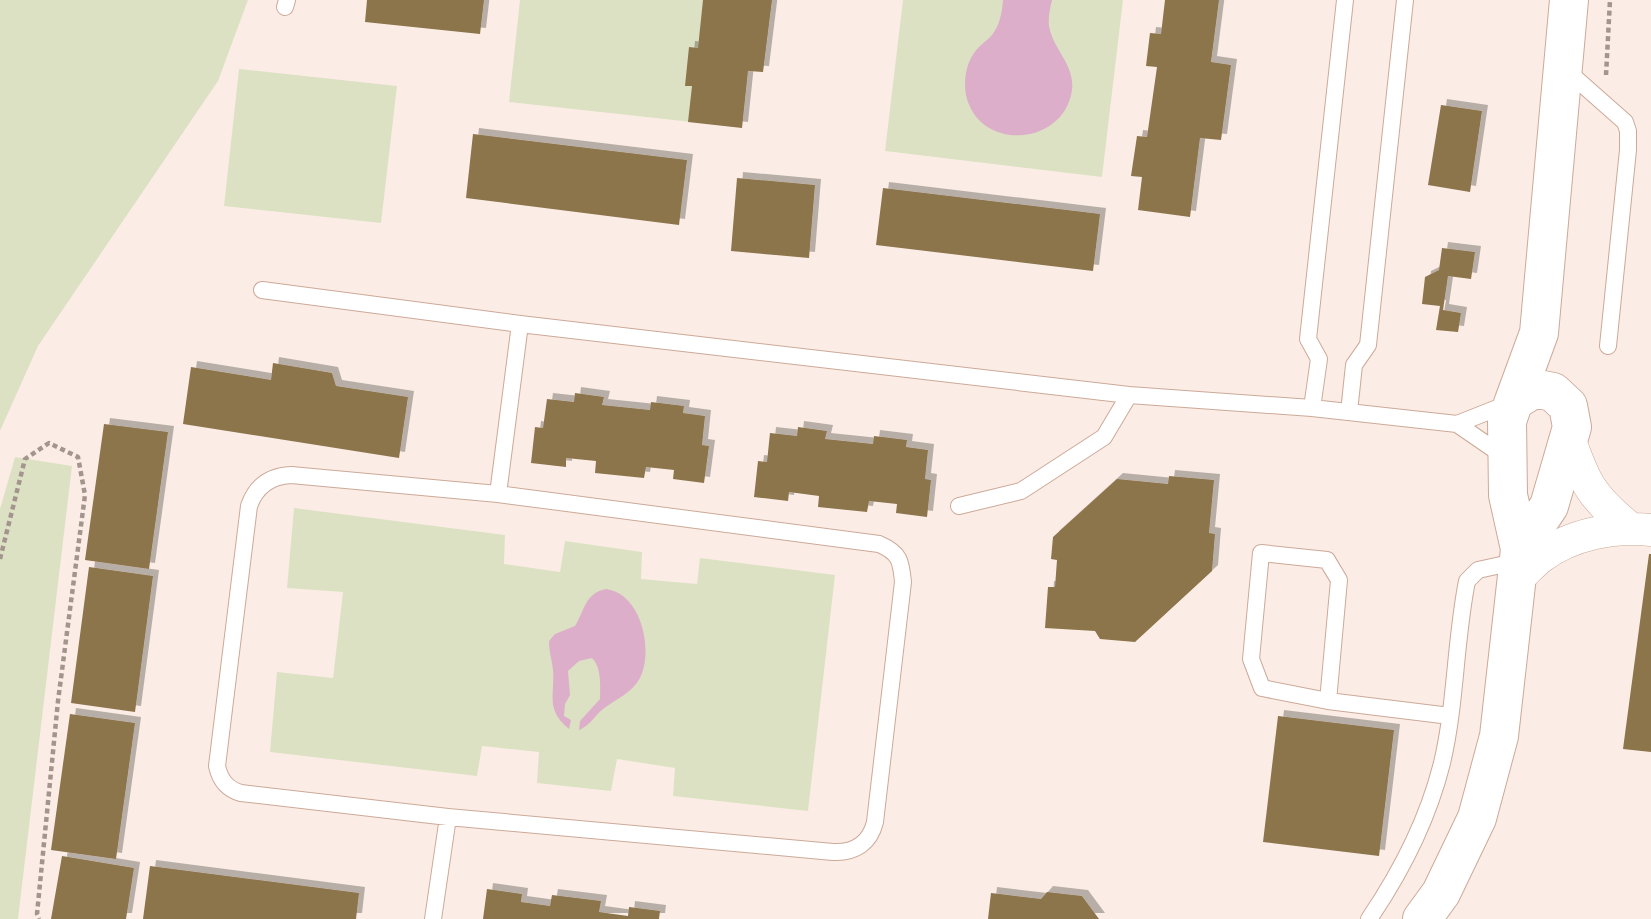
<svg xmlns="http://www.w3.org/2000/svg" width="1651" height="919" font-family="Montserrat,sans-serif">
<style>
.green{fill:#dde1c4}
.water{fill:#dcaec9}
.building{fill:#8c744c;filter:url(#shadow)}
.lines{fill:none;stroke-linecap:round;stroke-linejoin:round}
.service-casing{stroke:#cca999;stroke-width:18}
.minor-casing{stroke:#cca999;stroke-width:33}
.tertiary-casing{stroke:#cca999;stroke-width:40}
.path{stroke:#a3958d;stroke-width:4.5;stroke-dasharray:5 3.5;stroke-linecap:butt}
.service{stroke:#fff;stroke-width:16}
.minor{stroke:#fff;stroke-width:32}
.tertiary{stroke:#fff;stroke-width:38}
</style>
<defs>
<filter id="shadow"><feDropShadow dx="6" dy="-6" stdDeviation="0" flood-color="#0004"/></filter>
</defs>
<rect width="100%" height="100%" fill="#fbede5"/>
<path class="green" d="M0 0H248L218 81 38 346 0 431Z
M520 0H706L692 122 509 102Z
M903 0H1123L1102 177 885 151Z
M239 69 397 86 381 223 224 206Z
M15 457 72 466 18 919H0V509Z
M294 508 505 535 504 564 560 572 565 541 642 552 641 579 697 584 700 558 835 575 808 811 673 796 675 768 617 759 611 791 537 783 539 752 482 746 477 776 270 752 277 672 333 678 343 592 287 588Z"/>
<path class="water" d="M1003 0H1052C1050 8 1048 18 1049 26 1053 50 1075 64 1072 90 1064 147 978 152 966 95 963 78 967 58 980 46 984 42 989 39 992 35 1000 25 1002 12 1003 0Z
M606 589C641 593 654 650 640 678 632 693 616 699 603 709 594 716 591 725 579 730L580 721 600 699C600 686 602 668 592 658L579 661 568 671 570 695 565 704 564 716 571 720 569 729C545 709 555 696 553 670 552 660 549 652 549 641L555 634 575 626C585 610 585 593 606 589Z"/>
<path class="building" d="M367 0H484L480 34 365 22Z
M703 0H772L763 72 748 71 742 128 688 122 692 86H685L689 47 698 48Z
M1165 0H1219L1211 62 1231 65 1221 140 1200 138 1190 217 1138 210 1142 177 1131 176 1137 136 1147 137 1157 67 1146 66 1150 33 1161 34Z
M1441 105 1482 111 1470 192 1428 185Z
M473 134 687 160 679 225 466 198Z
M737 178 815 185 809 258 731 251Z
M883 188 1100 214 1093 271 876 245Z
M1442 248 1475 252 1471 279 1448 276 1443 310 1461 313 1458 332 1436 330 1440 306 1422 304 1425 277 1439 270Z
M273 363 332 373 336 386 408 397 399 458 183 424 191 367 271 380Z
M575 393 604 397 602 405 650 410 651 402 684 406 683 413 705 416 702 445 709 446 704 483 673 479 674 470 646 467 644 478 595 473 596 461 566 458V467L531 463 535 427 543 428 547 399 574 402Z
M104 424 168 432 149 569 85 560Z
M798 427 827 431 825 439 873 444 874 436 907 440 906 447 928 450 925 479 931 480 927 517 896 513 897 504 869 501 867 512 818 507 819 496 789 492 788 501 754 497 758 461 767 462 770 433 797 436Z
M1169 476 1214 480 1209 533 1215 534 1212 571 1135 642 1100 639 1095 631 1045 628 1048 587H1055L1057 560 1051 559 1053 537 1117 479 1168 484Z
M1649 554H1651V752L1623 749Z
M89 567 153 576 135 712 71 703Z
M70 714 135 723 116 859 51 850Z
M1278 716 1394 730 1379 856 1263 842Z
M62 856 134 868 126 919H51Z
M150 866 359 893 356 919H143Z
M487 889 522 894 521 902 550 906 552 895 601 901 599 912 628 916 629 907 660 911 659 919H483Z
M1047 892 1082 896 1099 919H988L991 893 1041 899Z"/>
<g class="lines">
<defs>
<path id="service" d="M285 7 287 0
M1565 69 1625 122 1628 131V150L1608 346
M262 290 520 324 1129 395 1312 408 1457 424 1505 457
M1312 408 1319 359 1308 339 1345 0
M1349 412 1354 365 1368 345 1405 0
M1457 424 1510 403
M291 475 498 494 879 544C900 553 901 561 903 582L875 822C870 843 855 853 833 852L448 817 241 793C227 789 220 780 217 766L249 506C256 486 270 476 291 475Z
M498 494 520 324
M959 506 1021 491 1104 437 1129 395
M1328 701 1339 580 1327 560 1261 553 1251 659 1262 688 1328 701 1450 716
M433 919 448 817
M1369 919C1401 872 1428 819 1442 763 1456 704 1455 641 1467 581L1478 570 1519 561"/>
<path id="minor" d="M1569 438C1585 483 1591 497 1630 528
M1517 579C1525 572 1533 563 1541 557 1571 534 1615 526 1651 530"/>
<path id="tertiary" d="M1514 401 1539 333 1569 0
M1422 919 1441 893 1477 818 1499 736 1520 549 1508 495 1507 421 1514 401 1532 390H1543L1553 392 1568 406 1572 427 1549 506 1520 549"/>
</defs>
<use href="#service" class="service-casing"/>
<use href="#minor" class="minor-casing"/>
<use href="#tertiary" class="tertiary-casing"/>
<path class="path" d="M1606 75 1610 0
M0 559 25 459 49 443 78 457 85 495 58 701 37 914 39 919"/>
<use href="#service" class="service"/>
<use href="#minor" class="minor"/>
<use href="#tertiary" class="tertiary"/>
</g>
</svg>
